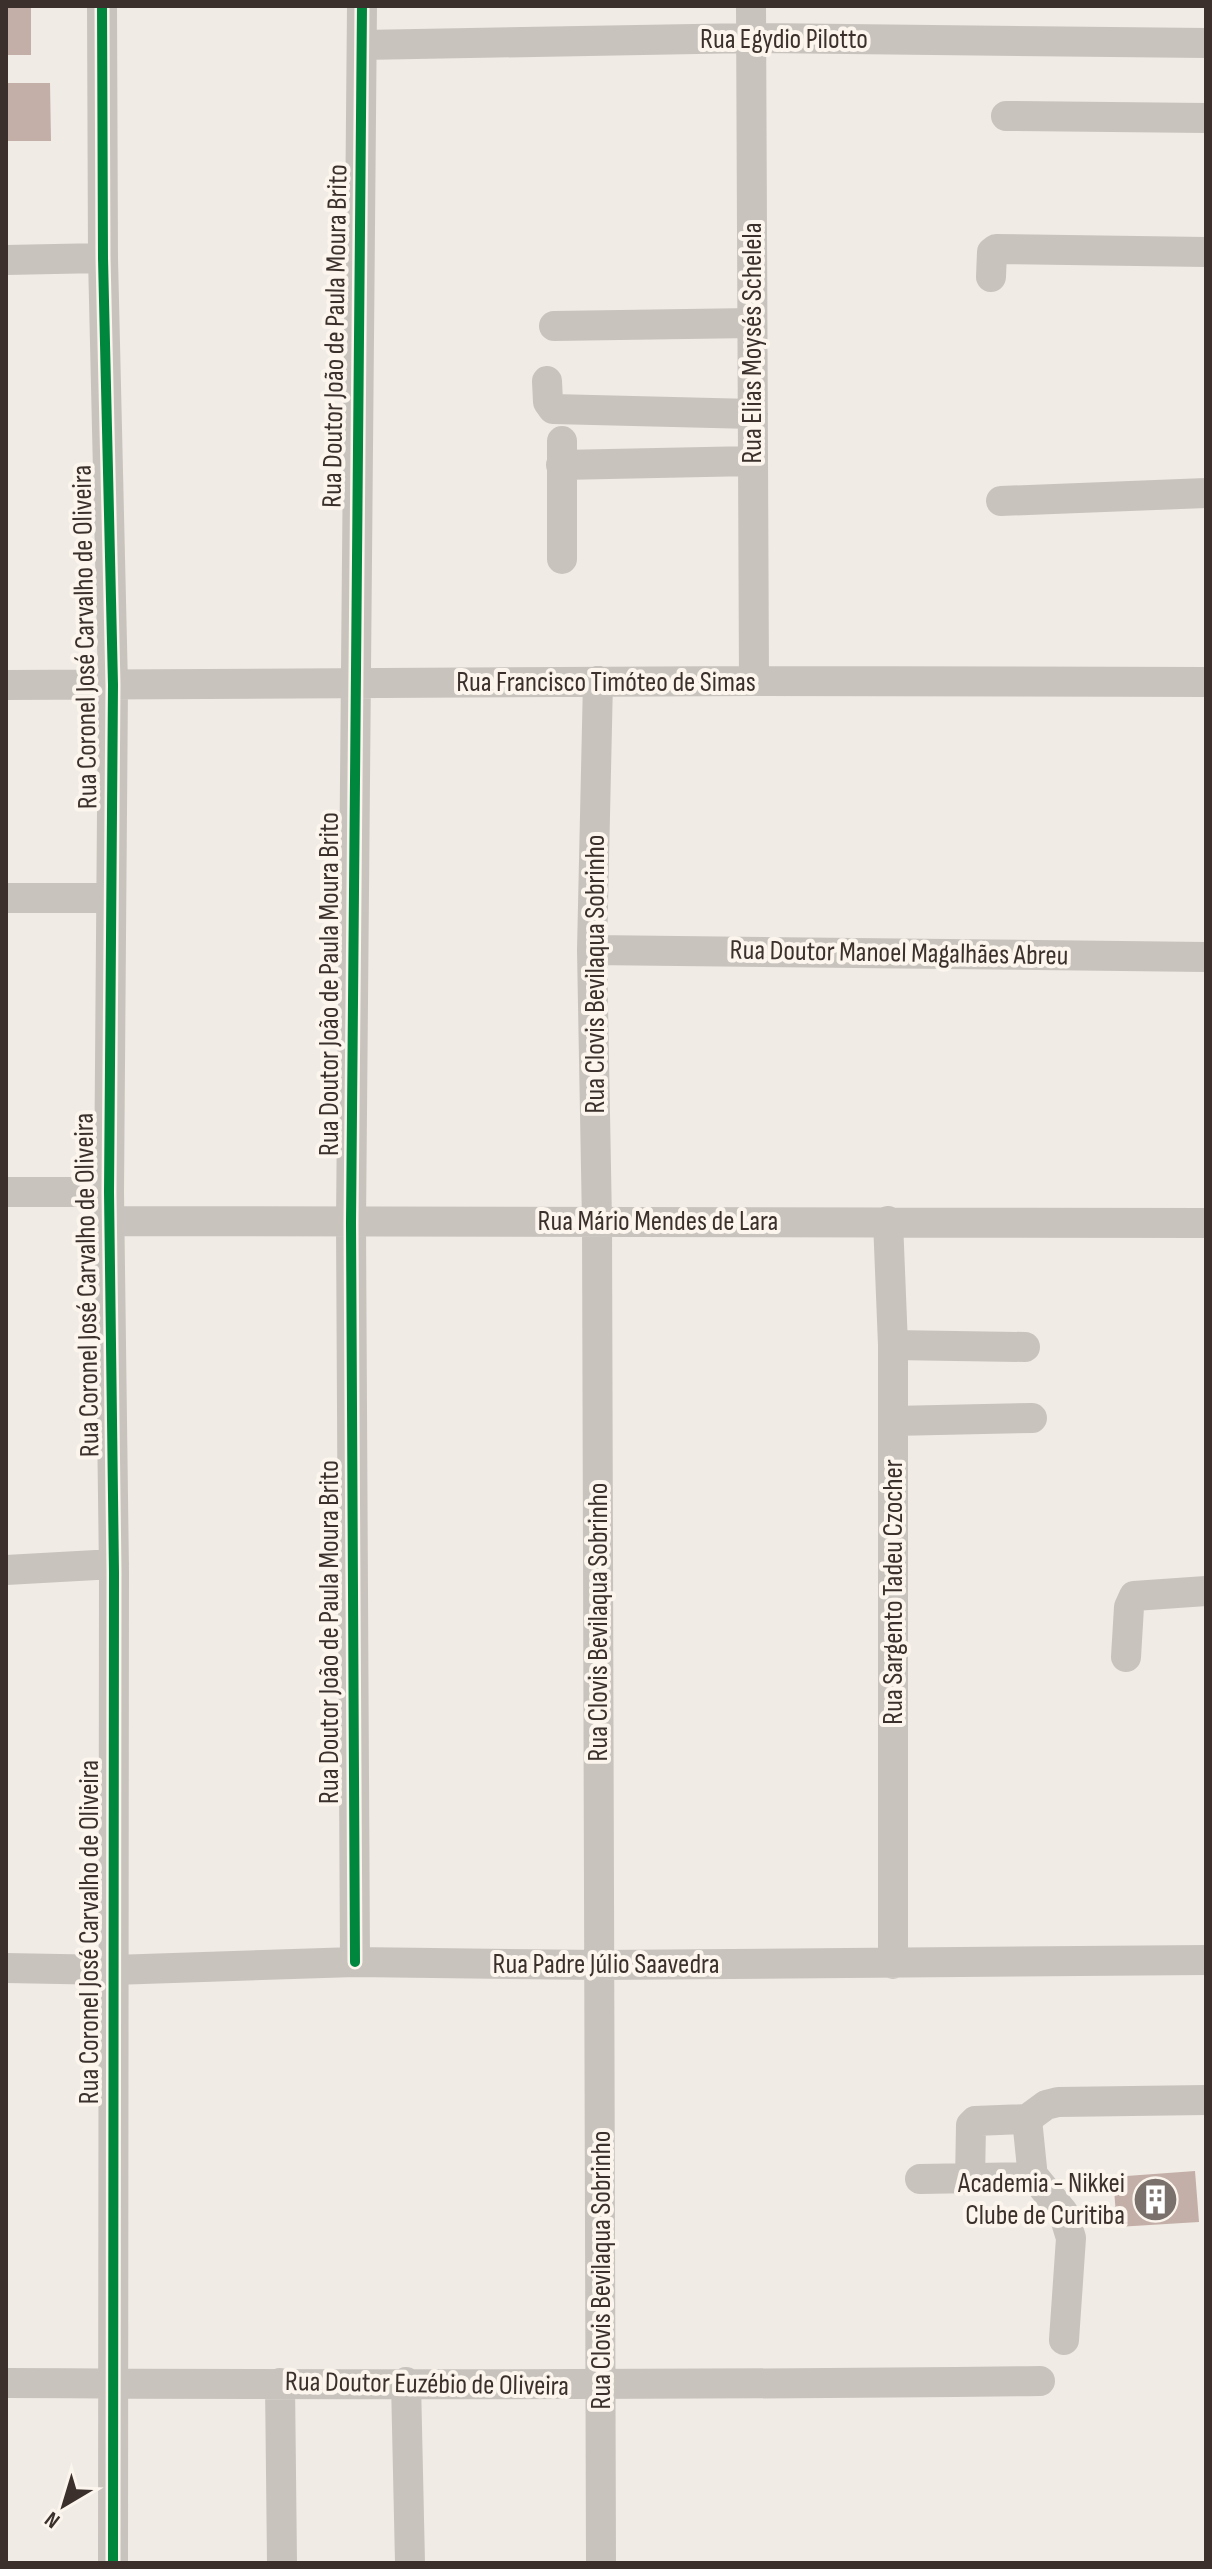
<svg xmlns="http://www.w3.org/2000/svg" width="1212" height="2569" font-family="'Sofia Sans Condensed',sans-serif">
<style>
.building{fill:#c3afa7}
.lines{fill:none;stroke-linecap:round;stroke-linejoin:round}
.minor{stroke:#c9c3be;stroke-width:30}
.cycleway-casing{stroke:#fbf5ee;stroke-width:15}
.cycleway{stroke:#00873e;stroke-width:10}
.labels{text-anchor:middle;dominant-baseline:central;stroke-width:8;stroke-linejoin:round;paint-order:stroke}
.street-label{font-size:28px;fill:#3b302b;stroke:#fbf5ee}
.poi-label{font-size:28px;fill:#3b302b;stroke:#fbf5ee;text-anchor:end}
</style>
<rect width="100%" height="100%" fill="#f0ebe5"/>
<path class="building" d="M6 6H31V55H6Z
M6 83H50L51 141H6Z
M1195 2171 1199 2222 1117 2227 1113 2177Z"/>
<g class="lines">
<path class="minor" d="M102 6 103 258 113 685 109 1192 114 1572 113 2563
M751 6 754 681
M362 45 751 38 1206 43
M1006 116 1206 118
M6 260 103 258
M991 277 992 252 996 249 1206 252
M554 326 752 323
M547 381 548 402 553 409 753 414
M562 441V559
M561 465 753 461
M1001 501 1206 493
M598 681 592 950 597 1222 601 2563
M6 685 754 681 1206 682
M6 898H110
M592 950 1206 957
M6 1192H109
M111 1221 1206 1223
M888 1221 893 1345V1964
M893 1345 1025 1347
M893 1421 1032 1418
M6 1570 114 1564
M1126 1657 1129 1607 1134 1596 1206 1591
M355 1962 351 1223 362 6
M6 1968 113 1970 355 1962 599 1965 1206 1960
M1032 2174 1063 2212 1071 2238 1064 2340
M920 2179 1027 2177 1032 2168 1027 2119
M970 2180 971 2125 975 2121 1027 2119 1046 2105 1058 2102 1206 2100
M406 2382 410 2563
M6 2383C351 2385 696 2385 1040 2381
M280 2383 282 2563"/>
<defs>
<path id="cycleway" d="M102 6 103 258 113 685 109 1192 114 1572 113 2563
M355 1962 351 1223 362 6"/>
</defs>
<use href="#cycleway" class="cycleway-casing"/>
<use href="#cycleway" class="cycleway"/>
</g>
<defs>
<symbol id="building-disc" viewBox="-11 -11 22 22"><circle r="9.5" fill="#7a716c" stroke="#fbf5ee"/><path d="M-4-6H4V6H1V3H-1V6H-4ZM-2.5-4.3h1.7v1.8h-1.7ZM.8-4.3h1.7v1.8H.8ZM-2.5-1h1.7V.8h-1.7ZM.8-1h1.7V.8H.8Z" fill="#fff"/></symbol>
</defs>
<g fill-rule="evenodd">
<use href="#building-disc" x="1130" y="2174" width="51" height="51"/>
</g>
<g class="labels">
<g class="street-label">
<text x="784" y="39">Rua Egydio Pilotto</text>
<text transform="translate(335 336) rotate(-89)">Rua Doutor João de Paula Moura Brito</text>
<text transform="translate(752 343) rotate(-90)">Rua Elias Moysés Schelela</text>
<text transform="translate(85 637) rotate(-91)">Rua Coronel José Carvalho de Oliveira</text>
<text x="606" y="682">Rua Francisco Timóteo de Simas</text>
<text transform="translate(899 953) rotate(1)">Rua Doutor Manoel Magalhães Abreu</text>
<text transform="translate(595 974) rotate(-90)">Rua Clovis Bevilaqua Sobrinho</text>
<text transform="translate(329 984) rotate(-90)">Rua Doutor João de Paula Moura Brito</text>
<text x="658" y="1221">Rua Mário Mendes de Lara</text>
<text transform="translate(87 1285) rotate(-91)">Rua Coronel José Carvalho de Oliveira</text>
<text transform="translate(893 1592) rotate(-90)">Rua Sargento Tadeu Czocher</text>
<text transform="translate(598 1622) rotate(-90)">Rua Clovis Bevilaqua Sobrinho</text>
<text transform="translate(329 1632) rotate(-90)">Rua Doutor João de Paula Moura Brito</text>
<text transform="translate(89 1932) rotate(-90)">Rua Coronel José Carvalho de Oliveira</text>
<text x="606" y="1964">Rua Padre Júlio Saavedra</text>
<text transform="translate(601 2270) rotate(-90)">Rua Clovis Bevilaqua Sobrinho</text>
<text transform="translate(427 2384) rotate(1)">Rua Doutor Euzébio de Oliveira</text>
</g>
<g class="poi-label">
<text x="1125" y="2183">Academia - Nikkei<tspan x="1125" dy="32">Clube de Curitiba</tspan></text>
</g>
</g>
<rect width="1212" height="2569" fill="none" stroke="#3b302b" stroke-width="16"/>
<g transform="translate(64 2505) rotate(218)" stroke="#fbf5ee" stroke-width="6" paint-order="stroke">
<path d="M0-6L14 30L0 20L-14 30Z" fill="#3b302b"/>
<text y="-12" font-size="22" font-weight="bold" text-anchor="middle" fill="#3b302b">N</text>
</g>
</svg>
